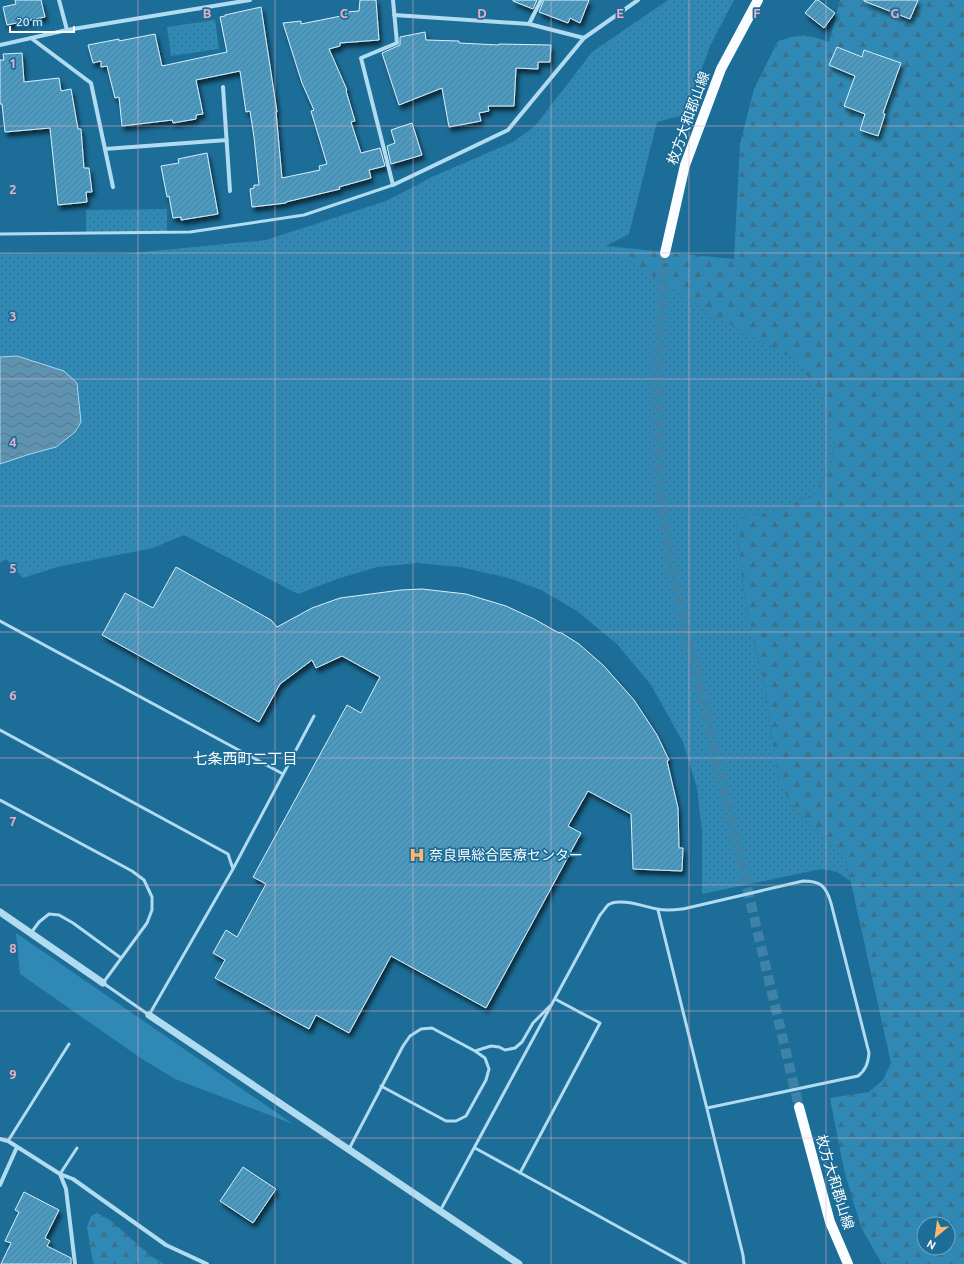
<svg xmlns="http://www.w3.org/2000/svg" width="964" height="1264" font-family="Ubuntu,'Noto Sans JP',sans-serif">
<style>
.grass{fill:#3089b4}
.forest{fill:url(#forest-firs);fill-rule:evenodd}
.park{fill:url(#park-dots)}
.water{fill:url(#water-waves);stroke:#a4d9f2}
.building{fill:url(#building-hatch);stroke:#d7effb;filter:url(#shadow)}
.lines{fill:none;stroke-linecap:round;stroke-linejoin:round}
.primary-tunnel{stroke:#3e83a7;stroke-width:10;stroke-dasharray:10 5;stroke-linecap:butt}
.service{stroke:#b0dbf0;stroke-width:3}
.minor{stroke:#b0dbf0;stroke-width:4}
.tertiary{stroke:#b0dbf0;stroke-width:7}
.primary{stroke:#f9fdff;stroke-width:10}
.grid{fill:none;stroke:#eaaec6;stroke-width:1;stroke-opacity:0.55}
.labels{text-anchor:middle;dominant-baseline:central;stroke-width:3.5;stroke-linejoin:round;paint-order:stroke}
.street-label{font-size:14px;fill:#fff;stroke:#1c6d97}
.poi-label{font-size:14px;fill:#fff;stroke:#1c6d97;text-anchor:start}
.neighbourhood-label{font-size:15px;fill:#fff;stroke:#1c6d97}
.grid-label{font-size:13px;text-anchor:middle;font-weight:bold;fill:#eaaec6;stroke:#1c6d97;stroke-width:3.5;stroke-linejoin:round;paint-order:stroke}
</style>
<defs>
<pattern id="forest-firs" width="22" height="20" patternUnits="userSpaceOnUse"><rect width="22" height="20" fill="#3089b4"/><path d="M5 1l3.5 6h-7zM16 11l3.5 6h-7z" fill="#3b718a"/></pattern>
<pattern id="park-dots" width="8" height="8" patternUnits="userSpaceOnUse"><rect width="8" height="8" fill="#3089b4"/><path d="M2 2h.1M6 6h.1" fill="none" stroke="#3b718a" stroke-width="1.8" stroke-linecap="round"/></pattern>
<pattern id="water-waves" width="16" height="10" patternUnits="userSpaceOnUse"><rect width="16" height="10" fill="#5e92ae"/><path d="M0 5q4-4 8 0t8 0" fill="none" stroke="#587a8c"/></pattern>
<pattern id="building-hatch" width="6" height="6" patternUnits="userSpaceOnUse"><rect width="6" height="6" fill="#4d9ac1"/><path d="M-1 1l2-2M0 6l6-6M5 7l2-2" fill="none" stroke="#4d7f98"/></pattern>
<filter id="shadow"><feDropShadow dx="2.5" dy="4.5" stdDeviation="2" flood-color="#0009"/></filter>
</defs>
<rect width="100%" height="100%" fill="#1c6d97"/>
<path class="grass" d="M16 933 293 1124 175 1079 142 1059 20 974Z"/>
<path class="forest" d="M840 0H964V1264H882L861 1227 844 1170 830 1098 869 1092 883 1080 891 1063 845 856 793 806 779 782 764 682 745 601 736 519 781 510 814 494 831 467 834 440 797 360 717 318 606 246 734 259 740 144 754 89 778 41 792 37 807 35 829 42ZM924 1224H948V1248H924Z
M97 1213 110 1220 151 1256 164 1264H93L87 1227 91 1216Z"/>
<path class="park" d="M668 0H734L711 44 684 115 657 122 629 234 606 246 717 318 797 360 826 403 834 440 831 467 814 494 781 510 736 519 745 601 764 682 779 782 793 806 845 856 850 881 837 872 821 869 702 894V832L697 788 683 742 651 685 617 644 577 611 541 590 509 578 460 567 417 563 377 567 340 578 298 594 184 535 153 548 57 567 23 578 6 559 0 563V253L122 254 266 240 386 201 434 176 513 142 535 126 592 52Z
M215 20 219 49 171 56 167 27Z
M167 209V231L86 232V210Z"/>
<path class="water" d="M17 356 64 371 77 383 81 422 75 432 56 447 30 454 0 464V357Z"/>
<path class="building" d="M15 0H41L45 17 7 25 3 7 16 4Z
M360 0H376L379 40 340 43V46L329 49 347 90 346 91 355 121 351 122 361 153 380 148 385 166 369 170 371 178 339 187 340 189 286 202V203L252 207 250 189 254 188V185H259L254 137 250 111 246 112 240 71 196 80 203 114 196 115V119L173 123 172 120 122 126 119 97 115 98 107 66 101 67V61L93 63 88 45 119 39V41L155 34 162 66 227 52 220 17 225 16V15L261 7 277 112H276L282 178 320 170 319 166 327 164 311 111 314 110 302 83 283 23 301 21V24L346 15V12L359 11Z
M513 0H537L533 9 513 1Z
M544 0H589L580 23 570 18 568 23 539 12Z
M816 0H818L835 13 824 28 805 13Z
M864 0H918L910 19 864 1Z
M425 32 426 40 459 41V43L499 45V44L551 45 550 62H538V69L516 68 514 106H488L489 111 479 113 481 121 449 127 442 88 399 105 382 53 400 45V37Z
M837 47 862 57 864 50 901 63 883 113 885 114 878 136 860 130 865 114 844 106 855 76 829 65Z
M22 53 24 82 59 78 61 91 71 89 78 129H81L84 168H89L92 192H86L87 202 58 205 50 128 5 132 2 104H0V60H4L3 54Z
M412 123 422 155 391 164 387 146 395 143 391 130Z
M207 153 218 214 181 220V217L173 218 169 196 167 197 161 166 179 163 178 159Z
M176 567 271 620 277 627 312 608 340 598 401 590 422 589 466 594 506 606 534 619 559 633 560 632 579 644 604 666 634 700 657 735 669 760 667 761 678 808 679 848H683L682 871 633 869 631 814 588 791 568 826 581 833 486 1008 391 956 349 1033 316 1015 309 1029 215 978 225 960 213 953 226 930 237 937 266 884 253 877 347 705 361 713 380 677 342 656 316 668 312 660 280 684 259 722 102 635 125 593 153 608Z
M243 1167 276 1189 253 1223 220 1201Z
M24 1192 59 1210 45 1238 50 1241 47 1246 71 1258V1264H1L11 1243 5 1241 19 1212 15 1210Z"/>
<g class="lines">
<path class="primary-tunnel" d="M665 253 657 382 659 480 670 562 799 1107"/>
<path class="service" d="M0 234 190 232 304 215 393 185
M0 621 283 774
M0 730 228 854 233 869 149 1015 103 983 147 923 152 910V897L144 880 132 871 0 800
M233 869 314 716
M658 910 743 1255 744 1264
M31 933 39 922 49 914 59 915 73 923 121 958
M475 1051 491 1046 499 1047 505 1050 515 1048 522 1042 533 1023 551 1005
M8 1141 69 1044
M475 1148 686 1264
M349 1149 403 1046 410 1036 421 1029 432 1028 475 1051 485 1058 489 1069 486 1080 466 1116 456 1121H446L381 1086
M520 1173 600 1023 555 999
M60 1174 77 1148
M440 1211 600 915C603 912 605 908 608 905 618 897 646 907 657 909 666 911 674 910 683 909L803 881C821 881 826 886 831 903L869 1053C868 1063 866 1070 858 1076L707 1108"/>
<path class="minor" d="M59 0 67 30
M393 0 397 43 361 58 393 185 508 130 584 38 638 0
M394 15 529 24 584 38
M529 24 541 0
M31 38 91 83 113 187
M0 45 67 30 250 0
M223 87 230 191
M105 149 227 140
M0 1139 8 1141 60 1174 66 1189 75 1264
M60 1174 73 1179 166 1245 207 1264
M0 1185 17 1147"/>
<path class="tertiary" d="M0 912 103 983
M149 1015 519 1264"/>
<path class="primary" d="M665 253 685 165 721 69 758 0
M799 1107 830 1222 848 1264"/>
</g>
<path class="grid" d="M138 0V1264M275 0V1264M413 0V1264M551 0V1264M689 0V1264M826 0V1264M0 126H964M0 253H964M0 379H964M0 506H964M0 632H964M0 758H964M0 885H964M0 1011H964M0 1138H964"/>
<defs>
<symbol id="hospital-bare" viewBox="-9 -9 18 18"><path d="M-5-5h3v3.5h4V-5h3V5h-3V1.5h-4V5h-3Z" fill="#ffb66f" stroke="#1c6d97" stroke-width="2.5" paint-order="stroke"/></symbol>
</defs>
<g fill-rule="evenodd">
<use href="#hospital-bare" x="406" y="844" width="22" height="22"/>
</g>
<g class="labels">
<g class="street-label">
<text transform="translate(688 118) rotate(-70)">枚方大和郡山線</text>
<text transform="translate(835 1182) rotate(73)">枚方大和郡山線</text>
</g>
<g class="poi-label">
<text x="429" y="855">奈良県総合医療センター</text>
</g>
<g class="neighbourhood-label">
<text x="245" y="758">七条西町二丁目</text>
</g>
</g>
<g class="grid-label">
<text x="207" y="18">B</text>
<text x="344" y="18">C</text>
<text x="482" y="18">D</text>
<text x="620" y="18">E</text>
<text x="757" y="18">F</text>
<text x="895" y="18">G</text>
<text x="13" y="68">1</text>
<text x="13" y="194">2</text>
<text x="13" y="321">3</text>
<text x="13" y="447">4</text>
<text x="13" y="573">5</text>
<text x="13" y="700">6</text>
<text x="13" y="826">7</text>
<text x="13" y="953">8</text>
<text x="13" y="1079">9</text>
</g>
<g transform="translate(936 1236) rotate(209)"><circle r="19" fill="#1c6d97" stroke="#77a7c1"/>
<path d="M0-3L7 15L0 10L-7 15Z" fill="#ffb66f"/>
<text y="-6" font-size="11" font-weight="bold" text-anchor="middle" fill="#ffffff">N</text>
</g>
<path d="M10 26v6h64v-6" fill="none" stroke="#ffffff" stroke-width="2"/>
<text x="16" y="26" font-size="12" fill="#ffffff" stroke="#1c6d97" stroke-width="3" paint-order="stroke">20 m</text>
</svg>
